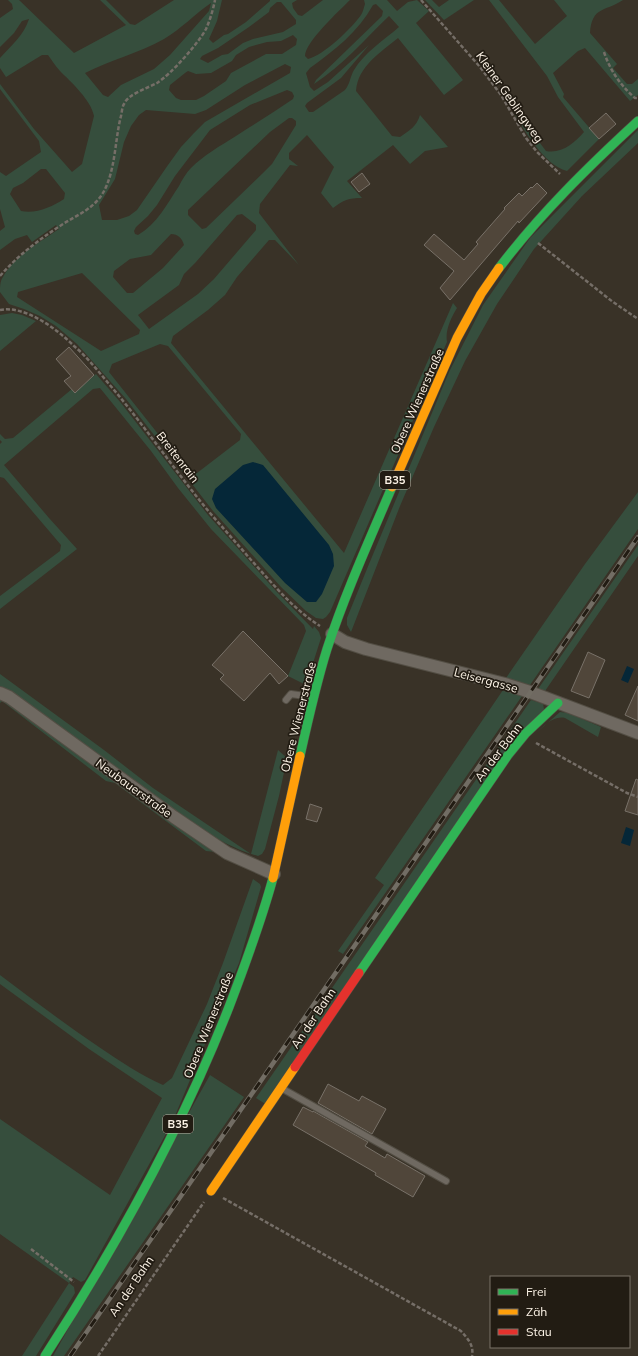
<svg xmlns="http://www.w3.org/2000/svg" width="638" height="1356" font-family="Mulish,sans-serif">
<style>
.green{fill:#364e3d;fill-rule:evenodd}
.water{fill:#052738}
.building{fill:#50463a;stroke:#787168}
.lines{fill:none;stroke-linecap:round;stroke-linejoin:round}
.lane-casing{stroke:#534e44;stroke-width:8}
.street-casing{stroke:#534e44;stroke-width:14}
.fast-casing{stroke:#534e44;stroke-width:10}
.slow-casing{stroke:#534e44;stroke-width:10}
.jam-casing{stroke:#534e44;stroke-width:10}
.path{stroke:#756e67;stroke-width:2.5;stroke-dasharray:4 2;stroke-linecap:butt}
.lane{stroke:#6f6961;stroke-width:6}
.street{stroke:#6f6961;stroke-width:12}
.fast{stroke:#30b455;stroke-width:9}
.slow{stroke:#ff9f0a;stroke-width:9}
.jam{stroke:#e5322d;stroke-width:9}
.rail-casing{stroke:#726d64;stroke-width:4.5}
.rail{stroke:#221c13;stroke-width:3;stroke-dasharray:9;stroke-linecap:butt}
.labels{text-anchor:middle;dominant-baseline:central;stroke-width:3.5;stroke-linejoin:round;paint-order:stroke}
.shield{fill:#221c13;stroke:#bbb3a7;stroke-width:1}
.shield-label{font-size:11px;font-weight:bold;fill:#fdf4e7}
.street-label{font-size:12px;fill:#fdf4e7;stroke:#221c13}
</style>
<rect width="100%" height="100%" fill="#393227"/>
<path class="green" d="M8 0H19L74 53 126 25 100 0H106L130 24 135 25 174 0H222L217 21 209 39 213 43 224 35 228 34 246 22 270 1V0H297L292 3 293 8 298 15 302 16 323 0H350C340 10 305 42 305 56L308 59C324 55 351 29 361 15 363 12 364 7 365 4L364 0H387L397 11 408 2 417 0 429 11 416 23 463 80 444 95 398 38C380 53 358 66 356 91L392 136 400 137C409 131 417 126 420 115L448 147 425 151 410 164 393 145 347 181 362 198C348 198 344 200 333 208L321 193 334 167 307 135 289 153V159L298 166 290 165 260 204 259 213 299 265 275 240H269L237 277 225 295 208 310 173 336 171 343 344 553 453 303 457 308C451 318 445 330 447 342L330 612 326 617 323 619 316 618 306 611 281 587 213 511 126 399 77 344 56 326 40 316 24 309 9 304 0 292C0 287 0 281 3 277 14 256 40 242 59 229L56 225 32 242 27 235 15 239 0 250V231L5 227 0 209V172L6 176 41 152 39 141 0 89V84L34 129 72 172 82 164 94 116C91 100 71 82 60 71 55 66 52 60 48 55H42L6 77 0 68V58C11 46 24 35 29 19L22 21 14 33 0 47V18L13 9 12 4ZM277 2H281L296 20V24L283 32 253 39 243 43 228 54 222 55 208 63 200 59 202 56 218 48 249 27 269 12 270 8ZM211 3 209 11 170 55 154 69 121 85 108 97 103 95 85 73C110 60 139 53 164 39 181 29 195 14 211 3ZM376 4 383 11 382 16 316 80 314 84C342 66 365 39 389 16L399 27C384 40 364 53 354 70 350 77 350 84 345 90L313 112H309L305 106 307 103 341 78 369 45 328 82 314 91 310 87 306 73 310 68C335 50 358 32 373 5ZM293 35 297 39 296 45 282 54H266L231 73 226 81 204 96 196 100H181L176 98 169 90 170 85 185 73 188 71 196 74 211 73 232 61 236 55 249 47 267 42 281 41ZM285 64 291 67 290 73 205 122 194 133 181 147 168 165 137 210 129 216 117 220H102L99 205 115 179 124 142 131 126 139 115 146 110 195 114 206 110 245 85ZM287 90 292 92 294 96 293 99C274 112 255 124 236 136 220 146 204 155 191 168 186 173 182 180 179 186 167 204 157 224 138 235L135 234 134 231 136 227 148 216 157 205 175 176 210 130 250 105ZM289 118H292L296 121V125L272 164 264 172 206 228 202 229 188 215V210L270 132ZM41 169H46L65 193 64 199C52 207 36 214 21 211L10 194 13 188 23 183ZM242 214 256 225V230L214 279 198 294 149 329 138 315 179 285 184 274 196 262 237 215ZM171 234C178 234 182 238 184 245L163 268 133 293H127L113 277 114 271 130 259 151 255ZM82 273 140 330 139 334 101 351 17 297 18 292ZM160 344 168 346 241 434 240 440 197 473H189L109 372 112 364Z
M425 0H432L439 7 449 0H474L444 20Z
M489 0H499L535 44 567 16 554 0H623C605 12 592 6 590 33L617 64 613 68 627 84H632L638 79V95L630 101 585 48 578 51 553 73 564 94 563 97 599 139 567 171C540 164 517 117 503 94L546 151C562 154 574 143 584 132L558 97 547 76Z
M638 130V143L582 196 534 249 497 304 465 361 434 427 400 506 351 632 347 625V618L369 564 449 372 483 305 530 238Z
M12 313 22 315 36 321 0 351V315Z
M96 374 121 403 208 515 276 591 313 629 314 626 319 632 321 638 306 685 288 676 306 631 304 625 211 529 178 488 151 451 100 388 93 389 4 465 49 518 77 549 0 609V596L60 551 61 545 4 478 0 477V444L2 442 0 440V434L5 439 13 438 72 389 75 392Z
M638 492V529L530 685 506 678 585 564Z
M638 545V556L545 691 538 689Z
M0 674 104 750 153 788 251 854 278 750 287 758 279 796 265 849 262 854 258 856C217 845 175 811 141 786 101 757 61 727 20 698L0 686Z
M503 690 522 696 343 954 338 951 384 885 375 878Z
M0 699 6 701 216 852 206 851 115 783 106 781 2 701 0 703Z
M531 700 543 704 544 709 267 1105 256 1098Z
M560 712 568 713 601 727 598 737 565 718C553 715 543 727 535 734Z
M253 879 260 884 261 887 239 963 172 1123 85 1280 81 1282 73 1277 69 1283 74 1287 75 1293 36 1356H22L69 1283 0 1234V1119L110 1195 162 1098 89 1049 0 984V975C33 1000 65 1024 99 1047 120 1061 140 1075 163 1085L172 1078 207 1004 223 963Z
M210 1075 244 1097 64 1356H53Z"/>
<path class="water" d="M253 462 263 465 329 545 333 554 334 566 322 594 316 602H307L285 583 216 508 212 499 215 489 243 465Z
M627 666 634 669 628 683 621 680Z
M626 827 634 830 630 846 621 843Z"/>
<path class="building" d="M606 113 616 124 599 139 589 128Z
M362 173 370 184 359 192 351 182Z
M537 183 547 193 519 223 518 221 450 300 440 288 454 271 424 245 434 234 464 260 478 244 476 242 505 209 504 208 519 193 522 196 531 187 532 188Z
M69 347 94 375 75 393 64 381 71 376 56 359Z
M243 631 288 676 279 684 270 673 244 701 220 679 224 675 212 665Z
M588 652 605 660 589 698 571 691Z
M638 686V721L625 715Z
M636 779 638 780V815L625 811Z
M310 804 322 808 317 822 306 819Z
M328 1084 359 1101 362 1096 386 1109 372 1134 318 1103Z
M303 1107 313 1112V1111L368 1142 365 1146 385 1158 387 1154 425 1176 413 1197 375 1175 376 1173 293 1125Z"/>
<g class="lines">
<defs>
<path id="lane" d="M286 700 291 694 312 697
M283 1089 446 1181"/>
<path id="street" d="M332 634 345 642 366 649 505 684 530 692 638 733
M0 693 9 697 174 817 227 853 274 874"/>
<path id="fast" d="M499 268C540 214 588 167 638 121
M300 756C308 720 316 684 327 649 345 594 369 541 392 487
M359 973 508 755 526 733 558 703
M45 1356C117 1245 181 1130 229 1007 245 965 261 922 273 878"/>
<path id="slow" d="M392 487 457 338 481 294 499 268
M273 878 300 756
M211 1191 295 1067"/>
<path id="jam" d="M295 1067 359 973"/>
</defs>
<use href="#lane" class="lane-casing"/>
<use href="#street" class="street-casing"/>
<use href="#fast" class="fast-casing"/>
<use href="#slow" class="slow-casing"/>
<use href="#jam" class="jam-casing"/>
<path class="path" d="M421 0 480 67 501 95 526 138 537 152 560 174
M604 52C610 70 620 85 635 98H638
M538 243 613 302 638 319
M0 276C18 255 40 239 63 224 74 217 86 212 96 202 116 182 114 142 121 116 122 112 122 107 124 104 128 94 148 88 157 83 171 74 198 44 206 29 210 20 213 10 215 0
M0 310C25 305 57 329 74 346 87 357 98 371 109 384 144 425 175 471 210 513 224 529 238 545 252 561 273 584 293 609 320 626
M536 743 627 793 638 797
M223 1198 461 1331C468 1339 474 1345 472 1356
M31 1249 74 1282
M98 1356 204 1202"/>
<use href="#lane" class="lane"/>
<use href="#street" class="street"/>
<use href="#fast" class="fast"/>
<use href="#slow" class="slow"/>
<use href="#jam" class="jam"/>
<defs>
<path id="rail" d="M70 1356 638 537"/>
</defs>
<use href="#rail" class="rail-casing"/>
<use href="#rail" class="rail"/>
</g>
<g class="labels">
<g class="shield">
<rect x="380" y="471" width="30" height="18" rx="3"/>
<rect x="163" y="1115" width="30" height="18" rx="3"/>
</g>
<g class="shield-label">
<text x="395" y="480">B35</text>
<text x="178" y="1124">B35</text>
</g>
<g class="street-label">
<text transform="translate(510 97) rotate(55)">Kleiner Geblingweg</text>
<text transform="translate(417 401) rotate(-66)">Obere Wienerstraße</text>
<text transform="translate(178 457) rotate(52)">Breitenrain</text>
<text transform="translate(486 680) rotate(15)">Leisergasse</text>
<text transform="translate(298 717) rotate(-76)">Obere Wienerstraße</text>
<text transform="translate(498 752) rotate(-53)">An der Bahn</text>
<text transform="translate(134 788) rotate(36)">Neubauerstraße</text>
<text transform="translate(313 1018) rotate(-56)">An der Bahn</text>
<text transform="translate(208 1025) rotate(-68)">Obere Wienerstraße</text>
<text transform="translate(131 1286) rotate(-56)">An der Bahn</text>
</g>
</g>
<rect x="490" y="1276" width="140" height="72" fill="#221c13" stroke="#7a7268"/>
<rect x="498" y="1289" width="20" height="6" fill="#30b455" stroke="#7a7268"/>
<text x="526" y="1296" font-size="12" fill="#fdf4e7">Frei</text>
<rect x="498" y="1309" width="20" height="6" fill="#ff9f0a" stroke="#7a7268"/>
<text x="526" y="1316" font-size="12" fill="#fdf4e7">Zäh</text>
<rect x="498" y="1329" width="20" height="6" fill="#e5322d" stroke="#7a7268"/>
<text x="526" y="1336" font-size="12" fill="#fdf4e7">Stau</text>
</svg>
